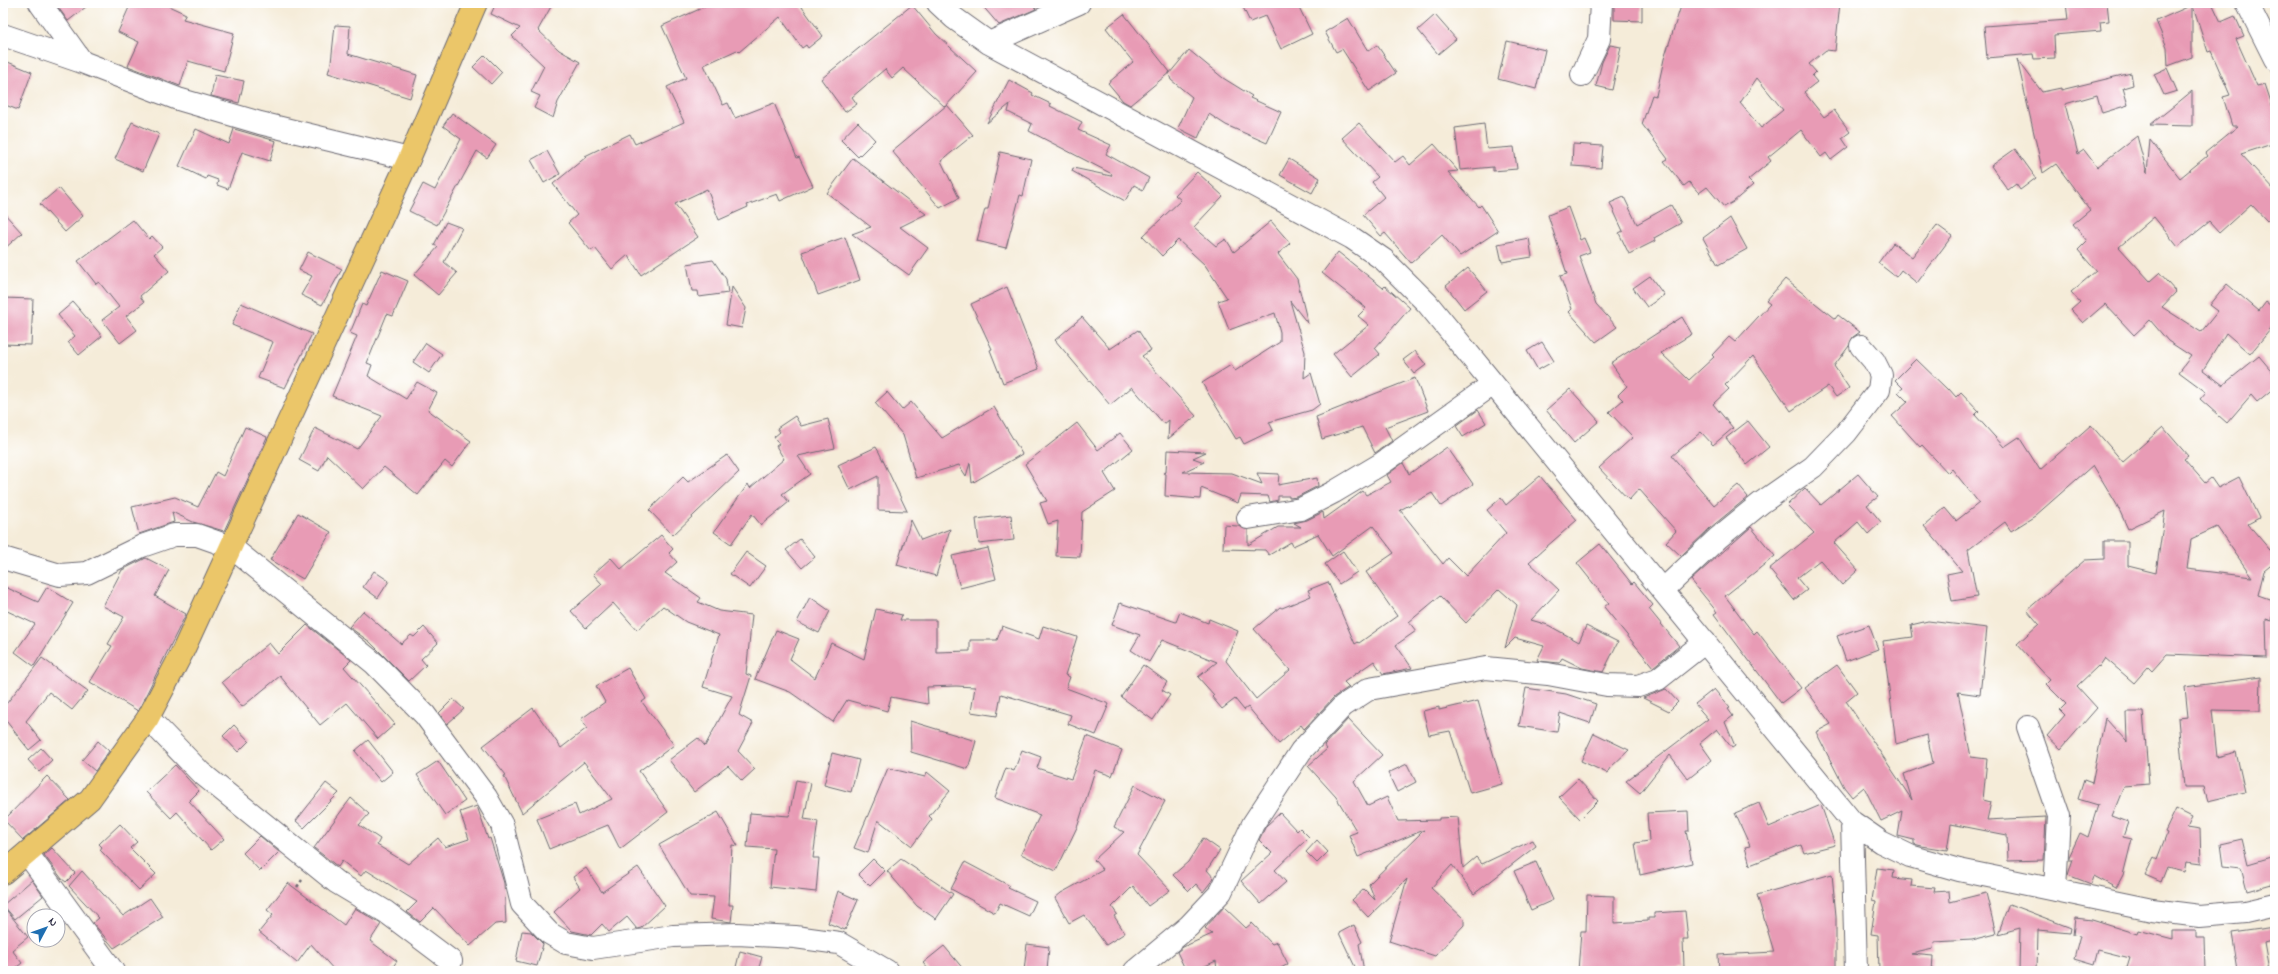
<svg xmlns="http://www.w3.org/2000/svg" width="2278" height="974" font-family="'Indie Flower',sans-serif">
<style>
.building{fill:#e89bb5;fill-rule:evenodd}
.lines{fill:none;stroke-linecap:round;stroke-linejoin:round}
.minor-casing{stroke:#6c6972;stroke-width:24}
.major-casing{stroke:#6c6972;stroke-width:24}
.path{stroke:#6c6972;stroke-width:2.5;stroke-dasharray:3 3;stroke-linecap:butt}
.minor{stroke:#fff;stroke-width:22}
.major{stroke:#ebc669;stroke-width:22}
</style>
<rect width="100%" height="100%" fill="#fff"/>
<filter id="ink" filterUnits="userSpaceOnUse"><feTurbulence type="fractalNoise" baseFrequency=".025" numOctaves="2"/><feDisplacementMap in="SourceGraphic" scale="8" xChannelSelector="R" yChannelSelector="G"/><feConvolveMatrix kernelMatrix="1 2 1 2 8 2 1 2 1" color-interpolation-filters="sRGB"/></filter>
<filter id="wash" filterUnits="userSpaceOnUse"><feTurbulence type="fractalNoise" baseFrequency=".012" numOctaves="4" result="noise"/><feDisplacementMap in="SourceGraphic" scale="16" xChannelSelector="R" yChannelSelector="G"/><feGaussianBlur stdDeviation="0.9" result="paint"/><feColorMatrix in="noise" values="0 0 0 0 0 0 0 0 0 0 0 0 0 0 0 0 0 1.4 0 .05"/><feComposite in="paint" operator="in"/></filter>
<g filter="url(#wash)">
<rect width="100%" height="100%" fill="#f5ecd9"/>
<g id="blocks">
<path class="building" d="M55 3H91L68 21Z
M131 3H162L186 14 183 19 234 33 224 71 188 61 180 86 128 66 139 42 118 32Z
M496 3H553L538 30 559 50 580 62 558 102 553 118 534 108 540 96 531 92 544 66 512 36 520 28 491 14Z
M713 3H799L823 36 808 48 806 45 802 48 780 17 739 52 737 50 704 65 723 105 728 103 735 118 774 103 797 158 799 157 813 186 780 201 777 194 747 205 748 207 719 220 707 189 675 204 698 237 641 275 628 255 612 269 595 248 591 251 568 223 577 215 553 184 586 157 585 156 630 134 635 144 684 122 667 87 686 78 662 26Z
M980 3H1031L1036 9 999 25Z
M1241 3H1297L1312 34 1281 49 1265 16 1250 22Z
M1614 3H1642V21L1614 20Z
M1682 3H1840L1835 51 1826 50 1809 64 1816 72 1812 76 1817 82 1804 92 1824 117 1834 110 1850 132 1842 138 1848 147 1831 160 1826 153 1821 157 1801 130 1768 157 1771 161 1748 180 1753 185 1733 202 1724 207 1707 187 1699 193 1689 182 1684 186 1664 161 1668 159 1642 124 1652 95 1656 96 1664 59ZM1757 78 1783 110 1761 128 1740 103Z
M2066 3H2107L2109 21 2100 22 2101 31 2054 35 2055 58 2034 59 2033 54 1987 58 1984 26 2068 20Z
M2192 3H2212L2221 22 2235 16 2244 36 2236 39 2257 86 2265 84 2275 114V143L2241 154 2275 191V213L2267 221 2251 204 2219 233 2209 222 2178 247 2154 217 2119 247 2150 281 2159 273 2176 292 2162 307 2201 332 2218 311 2210 305 2227 284 2259 311 2266 302 2275 309V324L2250 354 2226 333 2203 370 2223 385 2259 356 2275 375V387L2257 402 2251 395 2227 423 2200 399 2206 392 2179 372 2191 356 2168 341 2150 320 2134 335 2105 304 2083 323 2071 310 2080 302 2071 292 2096 271 2078 250 2087 241 2073 224 2090 210 2056 164 2043 173 2017 59 2042 92 2061 88V90L2131 73 2133 85 2123 88 2128 105 2102 113 2097 95 2065 104 2078 154 2084 150 2097 167 2137 136 2147 173 2150 140 2180 178 2207 156 2205 153 2238 126H2232L2223 97 2230 95 2211 51 2208 52Z
M912 5 936 34 977 72 945 107 903 68 892 78 885 69 852 97 857 104 845 112 821 79Z
M2192 5V57L2168 66 2167 47 2156 21Z
M1124 14 1170 72 1130 105 1123 101 1108 83 1133 62 1106 28Z
M1435 15 1456 39 1438 54 1418 30Z
M1348 18 1368 51 1377 45 1396 73 1369 91 1342 49 1336 52 1325 32Z
M335 25 350 26 348 54 417 75 410 98 328 73 331 63Z
M1507 41 1545 50 1536 89 1498 79Z
M1610 45 1621 47 1612 90 1596 86 1602 62Z
M1189 50 1223 78 1252 96 1250 98 1281 112 1267 143 1226 125 1209 114 1198 138 1178 128 1192 97 1171 80 1169 74Z
M485 55 502 72 491 84 473 67Z
M3 60 32 72 18 110 3 104Z
M2167 68 2177 91 2164 95 2154 74Z
M215 75 244 81 239 103 211 96Z
M1009 80 1033 93 1032 95 1051 104 1050 106 1082 122 1078 130 1111 145 1106 154 1149 178 1143 190 1134 185 1125 201 1072 171 1073 168 1111 176 1112 174 1029 131 1032 124 1008 112 1010 104 987 123Z
M2192 91V126L2150 125 2175 105Z
M947 105 973 135 941 161 959 198 940 208 892 151Z
M452 113 496 145 487 158 477 151 437 225 409 211 423 184 435 190 461 139 443 126Z
M132 122 159 134 143 171 115 159Z
M858 122 875 140 858 157 841 140Z
M1359 123 1395 162 1403 156 1410 165 1434 144 1458 171 1448 172 1479 207 1481 205 1498 231 1460 256 1442 235 1411 263 1385 233 1381 236 1363 215 1384 197 1372 182 1378 177 1342 138Z
M1484 124 1487 149 1514 147 1517 169 1493 171V167L1460 170 1455 128Z
M196 129 229 144 234 129 276 141 270 161 242 152 228 189 217 185 218 180 207 176 206 179 179 166Z
M1573 144 1603 146 1601 168 1572 166Z
M2015 149 2036 178 2020 190 2016 184 2008 190 1991 166Z
M547 151 560 174 544 183 531 160Z
M1000 152 1031 159 1023 196 1020 195 1006 248 977 241 985 209H988Z
M853 158 926 214 900 227 928 248 909 275 852 234 871 227 827 193Z
M1289 159 1320 178 1312 193 1280 175Z
M1197 172 1223 196 1194 227 1216 246 1226 239 1234 252 1271 221 1290 243 1278 254 1297 279 1308 324 1290 301 1305 352 1304 378 1311 373 1320 404 1312 410 1269 422 1273 430 1244 444 1240 437 1236 439 1202 383 1231 365 1235 371 1280 342V332L1275 313 1229 330 1218 301 1227 298 1205 265 1178 240 1162 256 1143 236 1181 200 1175 195Z
M59 188 83 216 65 232 40 204Z
M1624 197 1637 224 1671 205 1681 223 1654 238 1655 241 1629 254 1619 233 1623 231 1610 203Z
M1568 207 1580 240 1584 238 1590 252 1579 256 1596 304 1617 327 1596 342 1569 312 1572 309 1560 276 1567 274 1548 215Z
M3 212 22 233 3 250Z
M1730 218 1747 249 1718 265 1703 238Z
M133 220 149 239 152 236 162 247 154 254 169 271 140 296 144 302 126 316 137 330 120 343 102 320 119 307 99 282 96 284 78 261Z
M446 222 462 228 444 262 457 273 438 295 414 275 438 247 434 245Z
M1937 225 1952 236 1917 283 1901 270 1896 277 1878 263 1893 243 1912 257Z
M845 237 860 280 818 295 802 252Z
M1529 238 1532 257 1502 262 1498 244Z
M308 252 342 269 322 305 301 295 312 276 299 270Z
M1338 252 1383 288 1385 286 1410 308 1375 348 1380 354 1352 377 1333 354 1369 325 1358 316 1366 308 1322 273Z
M713 260 726 279 728 293 699 297 698 291H692L687 264Z
M1468 268 1487 291 1464 309 1446 286Z
M382 270 408 281 393 316 387 314 367 363 372 365 368 376 406 399 417 382 437 393 428 410 471 441 452 467 445 461 418 495 384 467 363 489 327 455 319 471 299 460 315 428 357 449 382 416 332 396 357 336 350 333 362 304 366 306Z
M1650 276 1664 295 1647 307 1633 288Z
M1785 279 1835 319 1838 315 1860 332 1853 337 1849 346 1834 366 1849 388 1836 397 1828 386 1791 411 1753 356 1725 385 1729 389 1713 404 1733 428 1713 445 1701 432 1672 456 1714 505 1738 485 1748 497 1710 528 1681 556 1666 542 1676 531 1639 489 1629 500 1599 468 1633 437 1609 412 1623 400 1618 395 1627 386 1611 363 1682 317 1692 334 1661 353 1689 380 1714 357 1712 355 1729 337 1735 342 1770 304 1766 301Z
M732 287 746 308 742 328 726 325Z
M1007 287 1039 369 1003 383 990 350 992 349 971 304Z
M3 298 33 299 31 345 3 344Z
M73 302 102 336 79 355 68 342 75 336 58 315Z
M241 303 312 334 285 388 258 378 273 342 232 325Z
M1082 317 1110 349 1138 330 1151 350 1142 356 1196 416 1168 439 1169 420 1164 424 1132 387 1110 405 1055 340Z
M1542 342 1554 361 1538 370 1527 351Z
M426 343 442 354 429 373 413 362Z
M1415 351 1426 365 1414 374 1403 360Z
M1916 359 1948 390 1949 389 1956 397 1961 392 1979 411 1975 415 2004 447 2019 437 2040 470 2091 425 2123 462 2163 427 2188 456 2184 459 2205 483 2211 478 2218 488 2239 477 2259 518 2248 524 2275 556V562L2264 571 2258 595 2275 601 2272 621 2266 619 2267 658 2167 654 2152 671 2148 667 2134 683 2105 658 2099 667 2098 666 2077 686 2097 708 2061 749 2047 736 2065 715 2060 710 2066 704 2046 684 2050 680 2017 644 2039 624 2027 610 2085 560 2104 559V541H2128V566L2156 573 2165 511 2128 529 2117 505 2093 465 2035 516 2011 531 2005 522 1968 550 1977 597 1952 601 1947 574 1962 571 1924 526 1945 508 1956 521 1979 503 1952 469 1948 473 1922 445 1920 447 1892 416 1908 402 1898 392 1903 388 1895 380ZM2217 527 2252 577 2187 569 2191 539Z
M1415 378 1428 411 1385 427 1392 441 1375 453 1362 427 1322 439 1316 417Z
M1570 389 1599 421 1574 443 1546 410Z
M887 392 902 410 911 402 942 438 994 407 1022 454 972 483 970 463 966 476 959 465 916 478 903 435 875 403Z
M1478 410 1486 423 1463 437 1456 426Z
M795 416 801 426 828 419 835 448 798 456 810 474 782 494 789 502 761 525 752 514 731 544 714 532 748 484 750 488 784 459 776 446 779 444 774 437 780 432 777 428Z
M1748 421 1769 447 1747 465 1726 438Z
M1077 423 1098 450 1120 433 1133 449 1104 473 1115 491 1082 512 1080 557 1056 556 1058 521 1048 524 1040 503 1047 501 1025 464Z
M245 427 267 437 224 531 193 522 172 512 174 522 139 534 132 507 175 497 198 507 216 472 223 476Z
M876 447 879 452 907 511 878 510V476L850 490 838 465Z
M1447 447 1473 484 1441 506 1432 493 1400 510 1443 564 1448 558 1466 576 1506 533 1487 510 1501 498 1506 505 1540 476 1577 520 1529 562 1559 590 1531 620 1548 625 1579 642 1586 626 1618 642 1603 672 1582 668 1562 658 1559 663 1539 661 1537 660 1544 646 1515 638 1505 648 1517 605 1499 589 1466 623 1440 596 1409 622 1416 631 1396 645 1412 668 1383 674 1374 661 1344 682 1349 687 1334 697 1306 727 1304 729 1301 725 1279 744 1248 707 1244 710 1235 699 1222 709 1212 697 1214 695 1198 677 1217 662 1162 640 1149 662 1131 650 1140 635 1112 625 1120 603 1176 622 1180 612 1208 623 1209 619 1238 631 1226 661 1256 699 1290 670 1254 629 1280 607 1282 608 1311 596 1308 590 1328 582 1355 644 1358 642 1359 643 1397 616 1366 572 1394 553 1373 526 1332 556 1318 534 1293 546 1291 542 1269 555 1265 550 1223 549 1224 525 1238 526 1248 530V545L1278 527H1301L1294 523 1307 520 1323 512 1324 519 1363 491 1366 495 1391 482 1387 475 1403 463 1409 474Z
M1167 450 1206 452 1193 458 1204 462 1183 472 1232 473 1262 484 1257 473 1279 474 1278 485 1317 478 1318 486 1297 497 1289 498V496H1278V500L1270 502 1268 496 1241 495 1238 503 1201 488 1200 499 1165 496 1166 474 1163 473 1166 472Z
M727 455 739 472 673 535 649 510 683 477 688 482Z
M1858 474 1878 497 1867 505 1881 522 1868 534 1858 522 1834 543 1858 570 1842 585 1820 560 1797 578 1807 590 1794 600 1769 569 1814 533 1787 505 1805 488 1821 505Z
M298 513 331 532 303 579 270 560Z
M1011 515 1014 540 979 544 976 519Z
M911 520 921 540 950 529 936 576 897 565Z
M1751 527 1775 556 1725 596 1754 634 1757 631 1801 688 1781 703 1714 614 1717 612 1691 580Z
M661 535 673 549 669 553 677 562 665 573 701 598 698 602 719 611 752 615 746 674 751 676 739 715 753 723 738 751 755 769 742 781 728 766 694 792 669 760 698 738 705 746 732 696 703 687 719 635 686 622 663 606 637 630 613 603 586 628 571 611 602 584 593 574 611 558 621 569Z
M800 539 815 557 802 568 786 550Z
M1600 544 1632 584 1634 582 1653 605 1649 609 1679 646 1653 667 1604 607 1609 603 1577 563Z
M988 548 996 579 960 588 952 556Z
M1343 551 1357 572 1339 584 1325 564Z
M746 552 766 566 750 588 730 574Z
M146 558 169 570 155 596 186 614 138 711 90 682 112 646 108 644 124 617 103 606 122 570Z
M374 571 389 581 378 598 363 587Z
M3 586 38 602 47 587 73 603 34 666 15 652 35 624 3 609Z
M810 597 830 611 819 633 797 622Z
M876 609 902 615 900 620H936V652L970 651V640H997L1002 626 1039 639 1043 626 1077 637 1065 675 1070 677 1066 688 1109 704 1096 735 1068 724 1071 715 1001 694 997 716 971 712 975 687 956 686 927 687 928 704 891 697 887 711 847 700 833 722 790 692 755 679 776 630 799 639 790 659 815 678 831 643 864 659Z
M363 611 401 644 411 635 414 637 424 627 438 643 421 659 426 665 409 681 370 642 349 627Z
M1928 621 1987 628 1980 695 1958 692 1971 757 1987 759 1983 800 1991 802 1987 820 2046 817 2044 860 2008 861 2007 835 1951 824 1947 850 1922 846 1914 844V840L1898 836 1902 811 1881 821 1864 787 1852 797 1844 787 1816 732 1831 724 1805 688 1837 665 1857 692 1846 701 1912 800 1904 774 1933 763 1927 735 1896 744 1883 641 1913 637 1911 625Z
M307 625 351 660 344 667 395 724 378 739 347 703 320 725 280 676 242 707 222 682 269 643 278 654Z
M1869 625 1878 649 1846 661 1837 636Z
M42 658 88 691 72 710 49 692 26 721 41 740 29 750 3 717V708Z
M1143 665 1167 682 1162 690 1170 695 1153 720 1121 697Z
M628 668 646 699 642 702 674 745 639 771 668 812 620 849 608 825 549 849 537 819 575 804 579 815 612 799 584 762 522 813 504 776 506 775 483 746 533 708 561 748 587 728 581 719 605 702 596 686Z
M2261 677 2260 711 2212 710 2217 757 2236 752 2245 792 2208 801 2204 787H2184L2178 718 2188 717 2185 687Z
M1526 688 1566 694 1596 704 1590 723 1560 713 1557 732 1519 726Z
M1666 689 1678 702 1669 711 1643 698Z
M1714 689 1730 708 1728 709 1733 716 1725 722 1735 746 1732 748 1717 729 1700 743 1712 760 1688 779 1670 755 1640 793 1626 781 1708 719 1695 704Z
M453 699 464 709 447 724 439 713Z
M1478 701 1502 784 1470 793 1450 731 1429 735 1423 711 1439 707V710Z
M2126 712H2143L2149 784 2124 786 2112 816 2128 822 2123 837 2132 839 2123 875 2116 888 2094 876 2091 884 2068 875 2073 859H2069V857L2080 833 2088 837 2098 805 2078 799 2084 780 2092 783 2105 718 2127 742Z
M1348 719 1382 755 1354 781 1368 806 1387 797 1398 821 1439 820V818L1458 817 1463 868 1476 857 1482 864 1533 840 1536 846 1474 894 1452 865 1431 888 1464 919V925L1435 956 1389 941 1407 879 1368 917 1352 900 1364 889 1375 900 1369 884 1424 830 1358 857 1349 835 1357 832 1336 797 1308 766 1327 749 1324 745Z
M910 721 976 741 968 769 911 752Z
M234 725 249 741 238 752 223 736Z
M1594 733 1629 750 1610 768 1607 773 1581 761Z
M1087 736 1122 750 1112 776 1095 770 1078 825 1056 871 1021 854 1040 815 995 798 1006 768 1014 771 1022 750 1041 757 1037 768 1071 779Z
M368 740 393 772 381 782 355 751Z
M98 741 109 751 95 771 82 760Z
M41 748 52 760 39 772 28 760Z
M832 753 859 760 851 792 824 785Z
M438 761 465 801 445 815 417 775Z
M1407 764 1416 782 1397 792 1388 773Z
M175 765 199 791 189 801 224 839 211 850 177 812 171 818 146 792Z
M888 768 925 777 927 772 950 791 929 816 932 819 912 846 878 820 868 853 854 848Z
M47 776 70 800 23 840 4 820Z
M1578 779 1598 801 1580 819 1559 797Z
M796 780 811 783 804 819 818 821 813 858H819L816 892 770 887 774 849 747 847 750 813 789 816Z
M326 783 339 793 304 828 296 821Z
M1135 785 1165 801 1137 855 1170 890 1148 906 1133 886 1112 907 1117 914 1114 916 1125 933 1106 945 1084 915 1069 923 1055 898 1061 893 1103 870 1094 860 1124 832 1114 827Z
M351 798 369 814 359 825 380 839 377 845 408 864 438 838 445 847 469 839 460 812 477 806 488 839 490 838 504 883 506 923 495 924 470 946 434 908 420 922 407 912 417 902 366 870 361 876 342 861 338 867 314 848Z
M1759 803 1769 827 1821 805 1835 845 1804 853 1801 845 1750 865 1745 847 1750 846 1735 813Z
M2176 809 2192 817 2187 827 2200 829 2201 864 2186 862 2184 871 2167 867 2161 882 2145 875 2154 857 2157 859 2167 833 2165 832Z
M1688 811 1689 831H1686L1692 863 1640 875 1635 843 1649 841 1647 813Z
M718 812 738 846 732 845 729 905H733L731 922 711 919 714 897 690 896 659 845Z
M1280 813 1297 831 1300 828 1309 837 1275 870 1286 882 1261 904 1241 881 1272 853 1259 840 1266 826Z
M120 824 137 842 130 848 156 874 139 890 100 850 102 847 99 844Z
M260 836 279 852 260 871 243 853Z
M1203 838 1220 850 1207 870 1214 878 1203 892 1196 884 1189 891 1173 875 1188 862Z
M2242 839 2248 864 2275 856V883L2247 891 2241 868 2223 866 2220 844Z
M1317 840 1328 852 1317 863 1306 852Z
M52 848 75 873 66 882 62 879 44 855Z
M873 859 885 871 870 886 858 874Z
M901 859 953 894 936 919 917 906 887 871Z
M965 862 1010 886 1008 888 1036 901 1029 916 1000 903 995 913 951 889Z
M1536 862 1553 900 1531 910 1514 871Z
M638 867 665 906 641 928 637 929 627 917 609 932 602 924 591 935 572 931 554 912 580 888 573 877 586 868 602 892Z
M1877 868 1894 870 1893 878 1912 880 1911 886 1935 888 1934 892 1949 891 1950 902 1986 893 1996 934 1972 940 1934 942 1933 949 1911 954 1933 956 1932 971H1879L1878 935 1871 934 1876 901 1872 900Z
M82 871 123 916 150 898 163 917 114 948 93 923 99 918 69 886Z
M1832 874 1836 916V971H1719L1718 955 1774 952 1757 895Z
M32 880 43 896 15 919 3 905Z
M288 883 344 925 355 908 381 924 370 941 397 961 390 971H335L311 944 297 963 259 932 273 915 267 910Z
M838 891 858 900 845 930 828 923Z
M1587 895 1614 896V923L1648 921V918H1654V913L1685 911 1688 939H1683L1684 968 1648 971H1578L1581 931H1586Z
M2009 904 2071 928 2070 933 2038 930 2037 971H2019L2020 928 1998 934Z
M3 906 28 937 12 950 22 963 12 971H3Z
M1224 907 1246 928 1252 923 1272 944 1277 942 1288 964 1276 971H1217L1216 961 1194 971H1186L1177 952 1183 947 1212 934 1205 928Z
M2075 918 2092 920 2137 934 2138 930 2173 939V931H2196V938H2204L2205 971H2126L2130 958 2098 950 2094 965 2074 959 2080 936 2073 935Z
M1354 925 1362 942 1359 944 1364 971H1357L1339 933Z
M2275 927V940L2264 943 2269 971H2238L2232 933Z
M522 931 531 932 543 944 537 966 516 961Z
M1027 944 1049 947 1047 971H1024Z
M944 946 965 971H930L923 963Z
M740 951 762 957 758 971H735Z"/>
</g>
</g>
<g filter="url(#ink)">
<use href="#blocks" fill-opacity="0" stroke="#6c6972" stroke-width="1"/>
<g class="lines">
<defs>
<path id="minor" d="M40 3 82 62
M938 3 954 18 989 43 1352 238 1384 260 1427 303 1852 822 1881 842 1910 856 1959 870 2152 910 2200 916 2245 912 2275 905
M2247 3 2275 59
M3 35 82 62 178 99 260 123 409 159
M989 43 1079 3
M1582 75 1599 39 1601 3
M1248 518 1301 509 1334 492 1381 464 1493 384
M3 558 60 575 87 573 142 546 174 535H197L231 547 375 664 425 715 486 797 502 825 522 904 549 933 566 943 593 948 673 936 737 934 795 937 839 943 887 971
M1663 590 1718 538 1761 503 1813 467 1846 433 1879 390 1881 375 1874 361 1861 346
M148 718 200 772 336 882 386 912 451 961
M2028 727 2059 816 2055 890
M1852 822 1856 971
M27 853 113 971
M1135 971 1189 926 1221 892 1253 824 1301 751 1343 706 1369 689 1486 668 1548 674 1607 685 1638 686 1658 679 1705 642"/>
<path id="major" d="M3 873 90 799 148 718 182 653 409 159 476 3"/>
</defs>
<use href="#minor" class="minor-casing"/>
<use href="#major" class="major-casing"/>
<path class="path" d="M297 887 302 880"/>
<use href="#minor" class="minor"/>
<use href="#major" class="major"/>
</g>
</g>
<rect width="2278" height="974" fill="none" stroke="#fff" stroke-width="16"/>
<g transform="translate(46 928) rotate(49)"><circle r="19" fill="#ffffff" stroke="#a7a7b1"/>
<path d="M0-3L7 15L0 10L-7 15Z" fill="#1f6fb2"/>
<text y="-6" font-size="11" font-weight="bold" text-anchor="middle" fill="#22223b">N</text>
</g>
</svg>
